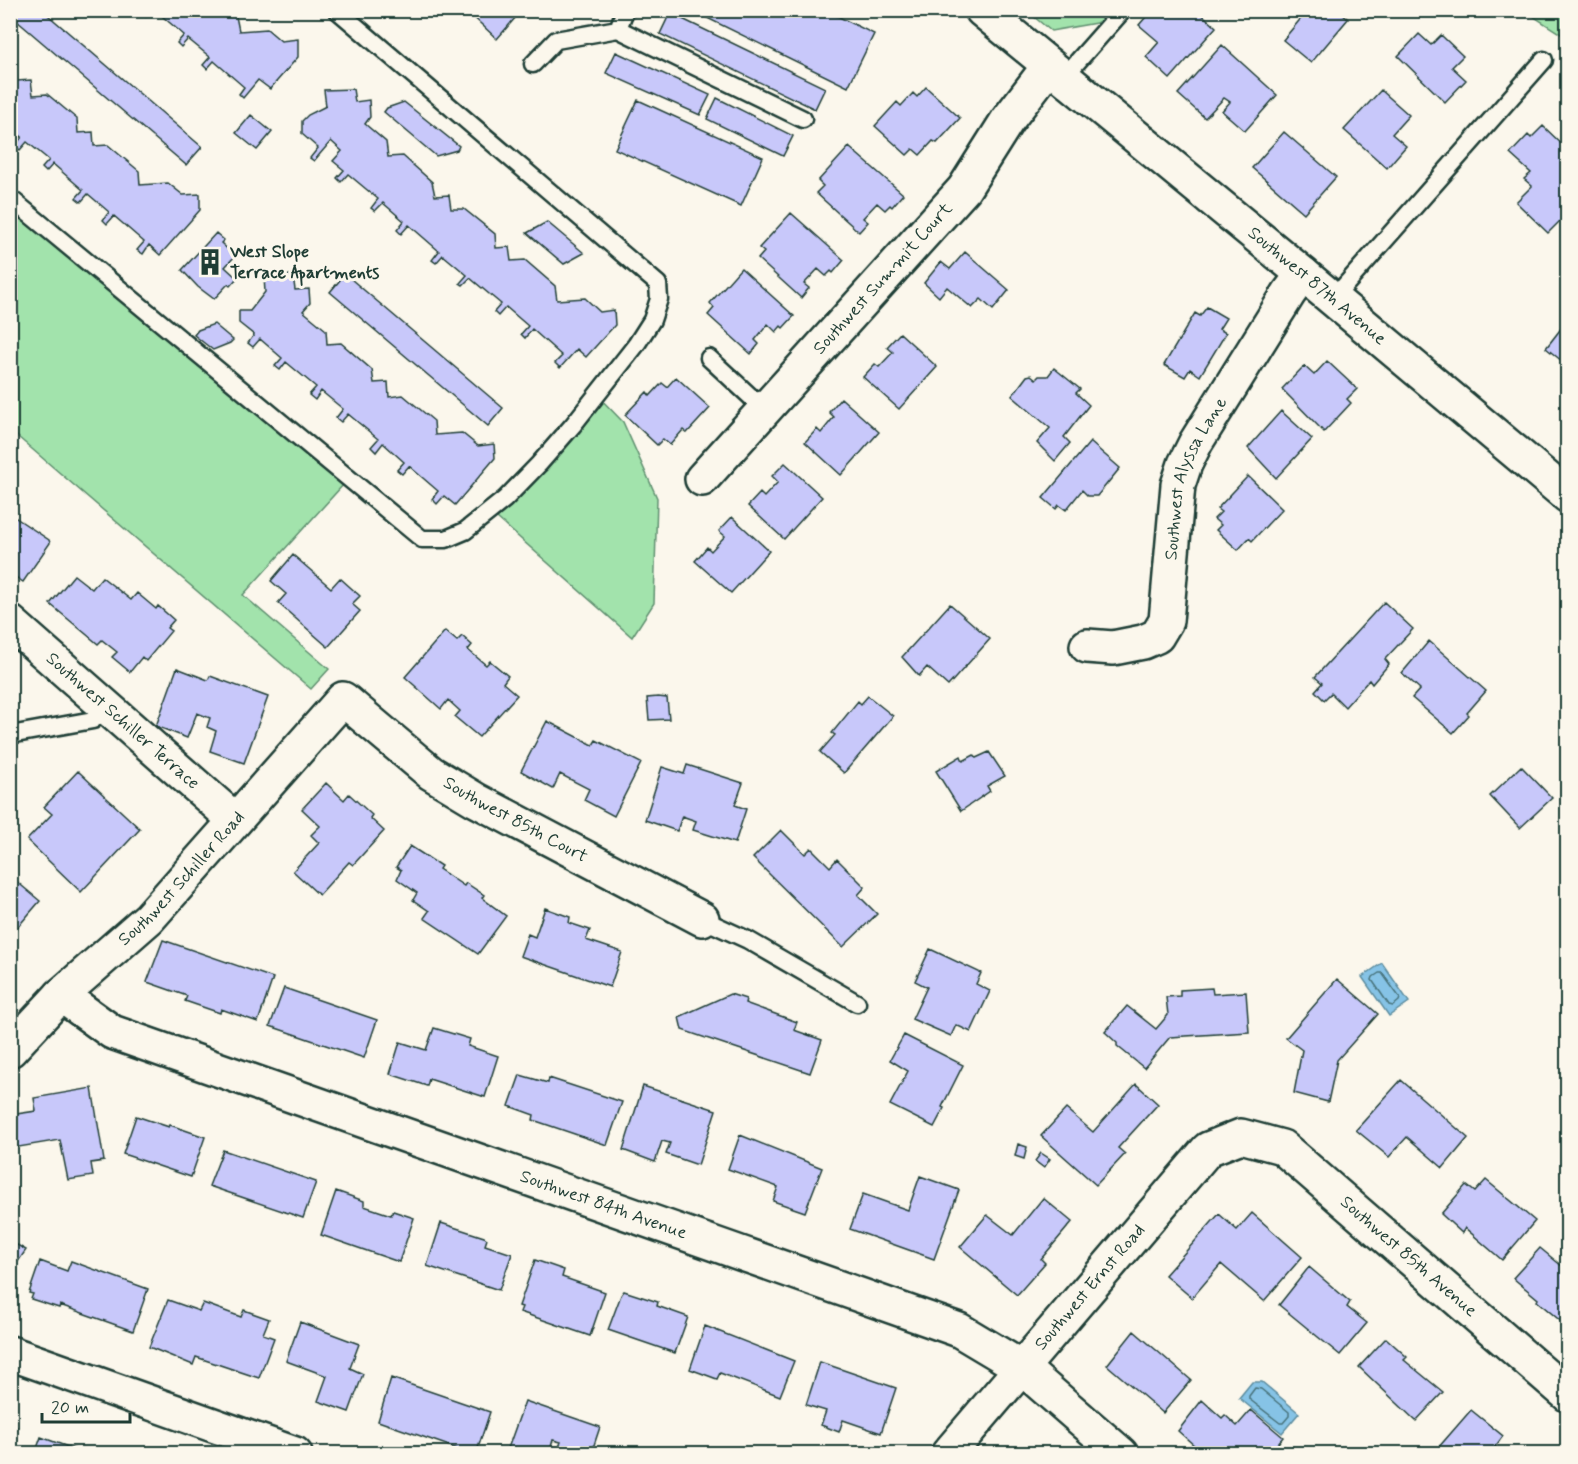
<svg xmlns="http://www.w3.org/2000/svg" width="1578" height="1464" font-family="Mynerve,sans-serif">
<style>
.green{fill:#a2e3ac;stroke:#609070;stroke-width:1.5}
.water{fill:#86c3e6;stroke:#5d8d9f;stroke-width:1.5}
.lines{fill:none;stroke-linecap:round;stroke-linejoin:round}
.shore{stroke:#48737b;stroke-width:1.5}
.building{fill:#c8c8fa;stroke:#1f3d34;stroke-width:1.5}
.lane-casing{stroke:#1f3d34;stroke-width:21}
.street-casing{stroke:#1f3d34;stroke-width:38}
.lane{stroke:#fbf7ec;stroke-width:16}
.street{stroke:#fbf7ec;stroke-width:33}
.labels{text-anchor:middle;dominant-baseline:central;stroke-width:6;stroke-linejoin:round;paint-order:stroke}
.poi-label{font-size:18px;font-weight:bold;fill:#1f3d34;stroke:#fbf7ec;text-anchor:start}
.street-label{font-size:18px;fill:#1f3d34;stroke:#fbf7ec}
</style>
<rect width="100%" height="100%" fill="#fbf7ec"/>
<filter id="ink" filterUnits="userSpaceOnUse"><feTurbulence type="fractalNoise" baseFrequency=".0167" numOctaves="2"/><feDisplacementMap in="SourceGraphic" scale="12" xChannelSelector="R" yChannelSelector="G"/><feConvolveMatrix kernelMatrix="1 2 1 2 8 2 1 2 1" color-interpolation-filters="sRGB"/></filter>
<g filter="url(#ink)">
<path class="green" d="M1027 11H1118L1096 23 1051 31Z
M1525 11H1567V38Z
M10 203 343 485 243 595 329 669 311 689 11 431Z
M595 393 623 422 657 498 654 603 632 637 488 510Z"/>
<path class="water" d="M1382 963 1409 1002 1389 1016 1362 977Z
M1252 1382H1262L1299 1413 1282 1433 1239 1398Z"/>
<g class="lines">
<path class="shore" d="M1379 973H1382L1400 998 1399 1001 1393 1006 1389 1005 1372 980 1373 977Z
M1255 1388 1261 1389 1289 1412V1416L1283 1423H1280L1249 1399V1396Z"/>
</g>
<path class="building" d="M10 10H42L202 147 186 165 10 15Z
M144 10H152L146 17 142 13Z
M155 10H230L236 16 239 31 267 29 281 41 298 39V57L270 89 258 80 243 98 239 94 244 87 214 61 207 69 203 65 210 57 188 39 181 47 177 43 184 35Z
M466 10H522L497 39Z
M691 10H825L874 34 848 87Z
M1152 10H1197L1216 27 1170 79 1146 57 1159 42 1139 25Z
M1308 10 1317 17 1322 10H1337L1348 19 1311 63 1283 40Z
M670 13 825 88 815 109 660 34Z
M1419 34 1431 45 1441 35 1463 56 1452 67 1466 80 1445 102 1398 56Z
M1222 45 1277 95 1245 131 1222 111 1230 102 1224 98 1205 118 1178 94Z
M616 52 710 95 700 115 606 73Z
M10 62 16 67 17 81 31 80 33 95 47 94 77 119 78 133 93 132 94 146 108 145 139 171 140 185 168 183 183 195 200 194V210L160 255 149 245 143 254 137 250 144 242 114 216 107 224 103 220 109 212 88 194 81 202 76 198 83 190 53 164 46 172 42 168 49 160 27 142 20 150 15 146 22 137 10 128Z
M926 87 960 118 937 143 933 141 920 155 913 149 907 155 875 126 897 102 901 106 913 93 917 97Z
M353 89 355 102 369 100 370 117 365 124 386 142 388 157 403 156 432 182 435 196 449 195 451 209H464L495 234 496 248 509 247 511 261 525 260 555 286 557 300 585 298 600 312 614 310 615 325 586 357 577 349 560 368 555 363 562 356 532 329 525 338 521 334 528 326 506 307 498 316 494 312 501 304 470 278 463 285 460 283 467 275 443 255 436 263 432 260 439 251 409 225 401 234 397 230 404 221 383 203 375 211 371 208 378 199 348 174 341 182 337 178 344 170 333 161 342 151 331 141 314 161 310 158 318 148 302 134V121L308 115 326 106 324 90Z
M1381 90 1409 115 1392 134 1406 146 1387 168 1344 130Z
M717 98 793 136 783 156 707 119Z
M638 100 763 157 741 206 615 149Z
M404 102 459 146 457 150 436 156 384 112 387 108Z
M251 115 272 132 257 150 236 133Z
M1543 126 1568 150V213L1548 233 1516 202 1532 186 1524 179 1531 173 1510 154 1528 135 1531 138Z
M1284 132 1336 177 1304 213 1252 168Z
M849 147 903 194 892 207 890 205 885 210 877 203 863 218 868 222 859 232 816 193 823 186 818 181Z
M791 213 844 260 833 273 831 271 826 276 818 269 804 284 809 288 801 298 758 259 764 252 759 248Z
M547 222 584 253 564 264 527 233Z
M216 233 224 240 221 243 235 256 225 267 237 278 230 286 228 284 214 299 198 287 182 270Z
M965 252 1009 290 993 310 981 299 972 308 947 287 939 297 924 283 941 262 950 269Z
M741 268 794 316 783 328 781 326 776 332 768 324 755 340 759 344 751 354 708 315 714 308 710 303Z
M345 274 503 408 488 426 330 292Z
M293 275 295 290 309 289 310 303 303 311 326 330 327 344 341 343 372 370 374 383 388 382 389 397 403 395 434 421 435 435 462 433 478 446 494 444 495 458 455 505 444 496 437 504 432 499 438 491 409 466 402 474 397 470 404 462 383 443 376 452 371 447 378 439 348 414 341 422 336 418 343 409 321 391 315 400 309 395 316 387 286 362 280 370 275 366 282 358 260 339 253 347 248 343 254 335 239 323V311H250L265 292 264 277Z
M1207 307 1226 318 1219 329 1226 333 1200 376 1190 369 1185 377 1164 365 1195 313 1200 316Z
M1567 321 1568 322V366L1546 348Z
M214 324 233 340 230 343 213 350 194 335 198 330Z
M900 333 937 367 899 409 863 377 875 364 879 367 893 352 887 347Z
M1327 361 1357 389 1347 399 1351 403 1324 432 1282 389 1304 366 1314 375Z
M1054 368 1080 389 1076 393 1089 405 1064 437 1070 443 1055 461 1037 443 1050 428 1012 396 1027 376 1031 375 1036 379 1039 376H1048Z
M676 377 710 408 687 433 683 430 670 445 663 439 657 445 625 415 647 392 650 396 662 383 667 387Z
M841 398 879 432 841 475 805 442 817 429 821 433 834 417 829 412Z
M1281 411 1312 439 1276 478 1248 448Z
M1090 442 1120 468 1097 496H1088L1082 490 1066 510 1059 505 1056 509 1043 498Z
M785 463 822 497 784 539 748 506 760 493 764 497 778 482 772 476Z
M1248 476 1282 509 1252 541 1249 538 1238 550 1216 530 1221 525 1214 519 1221 512 1217 509Z
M10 514 49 540 50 543 23 582 10 573Z
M732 517 769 551 731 593 695 561 707 547 711 551 725 536 719 531Z
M293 555 331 588 340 578 360 596 352 604 360 611 328 647 278 603 286 594 271 581Z
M74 575 92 589 102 577 131 600 137 593 156 609 158 606 174 620 167 628 171 631 146 661 142 657 130 672 112 657 117 652 102 640 98 644 50 604Z
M1384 602 1413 629 1385 659 1389 664 1372 684 1369 680 1345 707 1331 693 1324 700 1315 691 1322 683 1315 677Z
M950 604 990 639 948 686 927 667 919 676 902 657Z
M445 631 457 641 462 636 472 645 468 650 486 665 490 661 508 676 503 683 517 695 479 737 455 717 460 711 448 700 441 709 405 677Z
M1429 641 1486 691 1467 713 1469 715 1453 733 1412 698 1420 689 1402 673Z
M177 668 208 680 210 676 268 697 244 763 210 751 216 731 207 727 210 718 197 713 187 738 156 726Z
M868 696 893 716 844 773 820 752 835 735 832 733 858 701 861 704Z
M658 697 667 698 669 719 649 720 647 698Z
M547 721 593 745 596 740 641 763 614 816 584 800 589 789 560 774 553 789 521 771Z
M989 752 1005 776 987 786 990 791 961 811 936 771 961 756 963 761 974 755 976 758Z
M687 765 743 783 735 805 746 809 735 843 693 830 696 821 682 816 677 831 645 820 662 767 684 774Z
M1521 766 1552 798 1520 828 1490 796Z
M78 771 140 829 81 892 27 840 52 814 44 807Z
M326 783 344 800 349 794 372 815 370 818 384 831 353 865 349 862 319 895 293 871 319 843 311 835 320 826 302 809Z
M781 830 805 854 811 848 830 867 837 859 865 887 858 895 877 914 843 947 753 858Z
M410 846 441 866 439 869 464 886 466 883 484 895 482 898 506 916 478 954 424 918 429 911 413 900 417 893 397 879 401 870 396 867Z
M10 876 40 901 10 936Z
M545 908 570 917 569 923 590 930 586 940 622 952 610 987 520 956 528 934 535 937Z
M163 940 273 978 258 1022 221 1009 220 1013 185 1001 187 996 147 982Z
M930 949 981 973 976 984 990 991 971 1032 956 1025 951 1036 912 1019 927 987 915 981Z
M1337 979 1378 1014 1337 1060 1328 1102 1294 1093 1302 1050 1286 1038Z
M284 988 377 1020 364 1058 270 1026Z
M1212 988 1213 994 1246 992 1249 1032 1170 1037 1144 1068 1117 1046V1043L1105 1032 1127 1006 1156 1029 1168 1015 1166 997 1180 996V990Z
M730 994 746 999 745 1003 797 1022 794 1030 822 1040 810 1073 682 1030 679 1017Z
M434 1028 470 1039 468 1046 498 1056 485 1097 429 1079 427 1086 390 1074 400 1042 426 1050Z
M904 1035 963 1065 942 1107 944 1108 934 1127 890 1105 908 1071 890 1060Z
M520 1075 548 1083 549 1078 622 1102 607 1145 533 1120 534 1115 509 1106Z
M1401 1080 1468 1138 1443 1168 1407 1137 1389 1157 1356 1130Z
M1136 1084 1158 1104 1118 1148 1125 1154 1096 1185 1041 1136 1066 1109 1093 1132Z
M643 1086 716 1110 698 1165 666 1154 670 1143 662 1141 655 1162 623 1150Z
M92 1088 104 1161 91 1163 93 1176 68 1180 60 1140 13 1148 10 1136V1115L36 1111 34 1098Z
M136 1116 169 1127 170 1125 205 1137 191 1177 123 1154Z
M740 1135 822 1168 805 1212 773 1201 778 1187 728 1169Z
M1018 1144 1027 1147 1024 1159 1015 1156Z
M223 1150 316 1182 303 1218 209 1186Z
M1041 1153 1050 1159 1044 1168 1035 1161Z
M920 1176 959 1190 934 1259 850 1229 863 1194 908 1210Z
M1486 1180 1535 1221 1502 1260 1465 1228 1462 1233 1441 1214 1466 1185 1475 1192Z
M336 1191 364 1201V1206L391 1215 393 1211 414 1218 399 1262 321 1235Z
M1043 1198 1072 1222 1041 1259 1045 1263 1017 1295 960 1247 987 1215 1013 1235Z
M1252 1213 1302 1257 1264 1301 1221 1264 1192 1298 1165 1275 1219 1214 1237 1230Z
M441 1223 484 1237 487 1239 485 1245 512 1254 499 1290 427 1266Z
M10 1241 26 1250 10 1273Z
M1540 1248 1568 1271V1324L1565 1321 1563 1323 1537 1301 1538 1299 1513 1278Z
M535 1260 564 1270 562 1277 605 1292 590 1336 520 1312 522 1307 519 1306Z
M40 1261 67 1271 71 1261 148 1289 133 1331 60 1305 59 1308 31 1299 33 1294 29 1293Z
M1309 1267 1350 1302 1347 1307 1367 1323 1340 1355 1279 1305Z
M624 1291 658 1302 657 1306 688 1317 675 1353 608 1330 621 1295Z
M168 1300 199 1311 203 1303 241 1317 244 1310 269 1319 263 1334 274 1338 259 1378 196 1357 193 1365 149 1347Z
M300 1322 359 1344 350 1368 363 1374 349 1412 318 1401 327 1376 286 1361Z
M705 1326 794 1361 780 1396 720 1373 717 1379 690 1369Z
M1134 1331 1191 1380 1163 1413 1107 1365Z
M1386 1338 1407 1357 1404 1360 1443 1392 1416 1421 1359 1367Z
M820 1362 896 1388 881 1433 843 1420 839 1432 821 1425 826 1411 806 1405Z
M391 1378 490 1412 476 1454H472L378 1421Z
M1202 1400 1222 1418 1225 1415 1237 1426 1251 1410 1283 1437 1269 1454H1204L1178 1431Z
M525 1401 600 1427 591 1454H580L559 1447 561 1442 553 1440 549 1454H506Z
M1471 1410 1503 1436 1495 1447 1503 1454H1445L1438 1448Z
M10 1425 17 1427 10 1448Z
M41 1437 87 1454H35Z"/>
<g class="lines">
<defs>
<path id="lane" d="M625 10 618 29 803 119
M533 64 556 40 618 29
M1063 78 1123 10
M10 198 422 539H446L465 531 505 499 539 464 573 425 636 345 652 320 659 299 658 284 337 10
M1333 299 1544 60
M709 358 764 409
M10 735 93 720 107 707
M702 919 748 940 857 1003"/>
<g id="street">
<path id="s1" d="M982 10 1303 274 1568 496"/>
<path id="s2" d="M702 479 964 189 1007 121 1049 66"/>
<path id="s3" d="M10 622 235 820"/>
<path id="s4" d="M1087 646 1113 648 1143 642 1157 636 1166 621 1178 485 1185 464 1196 442 1289 293 1303 274"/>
<path id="s5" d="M61 995 112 1032 959 1330 1021 1367 1121 1454"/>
<path id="s6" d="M10 1050 61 995 149 918 343 699 431 773 476 800 702 919"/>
<path d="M10 1353 295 1454"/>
<path id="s7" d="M948 1454 1208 1149 1241 1136 1282 1147 1568 1395"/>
</g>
</defs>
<use href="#lane" class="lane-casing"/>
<use href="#street" class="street-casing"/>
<use href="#lane" class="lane"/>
<use href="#street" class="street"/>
</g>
</g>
<defs>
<symbol id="building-bare" viewBox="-9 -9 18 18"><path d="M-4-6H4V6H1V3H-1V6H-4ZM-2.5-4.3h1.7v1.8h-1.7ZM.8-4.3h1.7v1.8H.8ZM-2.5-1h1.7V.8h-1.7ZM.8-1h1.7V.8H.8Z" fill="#1f3d34" stroke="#fbf7ec" stroke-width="2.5" paint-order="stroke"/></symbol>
</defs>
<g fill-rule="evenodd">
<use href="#building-bare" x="191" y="243" width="38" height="38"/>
</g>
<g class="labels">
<g class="poi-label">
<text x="230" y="252">West Slope<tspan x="230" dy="21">Terrace Apartments</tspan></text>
</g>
<g class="street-label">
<text stroke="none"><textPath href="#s2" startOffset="270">Southwest Summit Court</textPath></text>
<text stroke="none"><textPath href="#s1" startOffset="434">Southwest 87th Avenue</textPath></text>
<text stroke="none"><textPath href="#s4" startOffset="237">Southwest Alyssa Lane</textPath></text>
<text stroke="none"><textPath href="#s3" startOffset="150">Southwest Schiller Terrace</textPath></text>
<text stroke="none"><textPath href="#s6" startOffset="696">Southwest 85th Court</textPath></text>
<text stroke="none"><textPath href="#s6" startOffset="243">Southwest Schiller Road</textPath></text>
<text stroke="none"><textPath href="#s5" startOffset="584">Southwest 84th Avenue</textPath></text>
<text stroke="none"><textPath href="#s7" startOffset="646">Southwest 85th Avenue</textPath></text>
<text stroke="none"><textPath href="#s7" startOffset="219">Southwest Ernst Road</textPath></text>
</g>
</g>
<rect width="1578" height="1464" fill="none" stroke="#fbf7ec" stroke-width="36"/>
<rect x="18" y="18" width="1542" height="1428" fill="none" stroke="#1f3d34" stroke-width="2" filter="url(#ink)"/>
<path d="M42 1413v9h88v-9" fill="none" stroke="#1f3d34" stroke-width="3"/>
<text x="51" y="1413" font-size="18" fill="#1f3d34" stroke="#fbf7ec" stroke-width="4.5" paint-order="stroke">20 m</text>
</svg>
